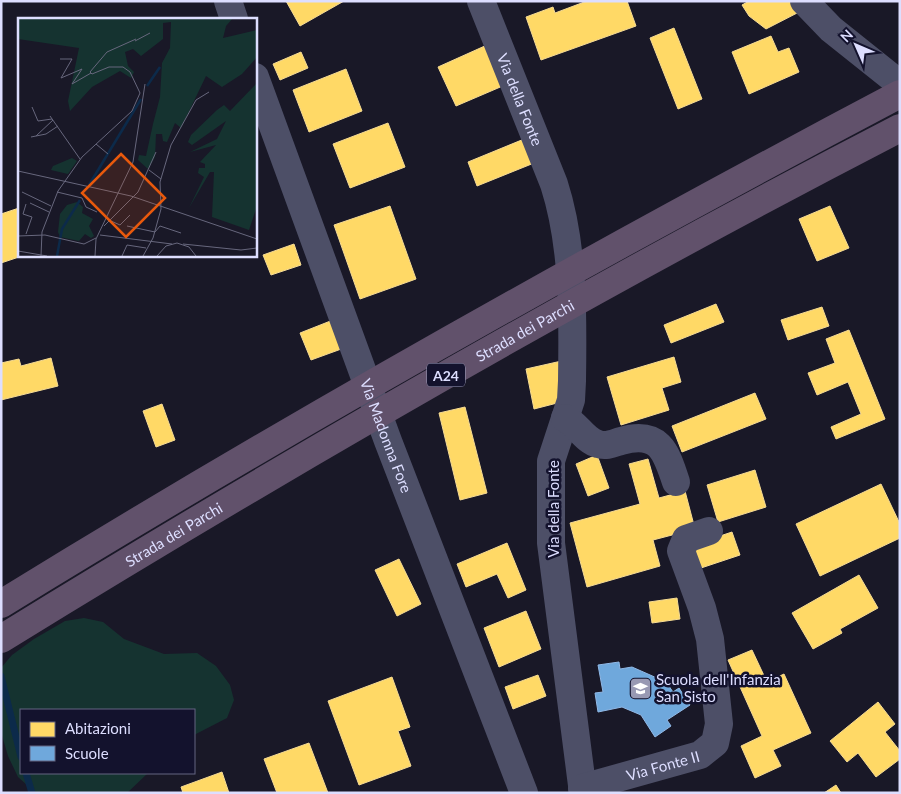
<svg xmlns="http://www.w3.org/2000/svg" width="901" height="794" font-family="Lato,sans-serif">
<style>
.green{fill:#153330}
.homes{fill:#ffd966;stroke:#f5da94}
.schools{fill:#6fa8dc;stroke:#90b8e6}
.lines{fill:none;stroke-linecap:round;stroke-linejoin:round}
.stream{stroke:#0c2a4a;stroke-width:7}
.street{stroke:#4d4f67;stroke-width:28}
.highway{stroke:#61516b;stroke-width:28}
.labels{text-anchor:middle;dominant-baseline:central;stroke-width:5;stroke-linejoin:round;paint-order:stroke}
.shield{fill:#13122d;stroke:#a0a1c0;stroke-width:1}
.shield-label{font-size:14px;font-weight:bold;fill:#dddeff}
.street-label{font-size:15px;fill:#dddeff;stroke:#13122d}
.poi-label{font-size:15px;fill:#dddeff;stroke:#13122d;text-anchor:start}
.inset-river{fill:none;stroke:#0c2a4a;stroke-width:2.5}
.inset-road{fill:none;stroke:#67677d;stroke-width:1}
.view{fill:#e8590c;fill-opacity:0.15;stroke:#e8590c;stroke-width:2.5}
.inset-edge{fill:none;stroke:#dddeff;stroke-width:2.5}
</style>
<rect width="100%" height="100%" fill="#191827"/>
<path class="green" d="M84 618 103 622 124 639 164 654 197 653 216 666 230 685 234 700 227 718 194 735V710H21V773H148L127 793H36L18 777 8 756 1 732V668L12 655 34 639 65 621Z"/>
<path class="homes" d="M286 1H344L300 26Z
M587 1H627L636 26 541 60 526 17 553 7 555 13Z
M749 1H797L801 11 766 29 749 16 742 5Z
M674 28 702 99 678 109 650 38Z
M771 36 778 52 789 48 799 72 749 94 732 52Z
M487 45 505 85 456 106 438 67Z
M301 52 308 68 280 80 273 64Z
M346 69 362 111 309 132 293 90Z
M388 123 405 167 350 188 333 144Z
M529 137 539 161 477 186 468 162Z
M390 206 416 279 360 299 334 225Z
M830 206 849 248 817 261 799 219Z
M19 208V255H25L1 263V214Z
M294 244 301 265 271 275 263 255Z
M716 304 724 322 671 343 664 325Z
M822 307 829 326 788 340 781 320Z
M333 320 344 348 311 360 300 333Z
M849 330 885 419 836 439 831 427 861 414 848 382 817 395 808 373 835 363 826 339Z
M674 357 681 382 662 388 669 410 621 425 607 377Z
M51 358 58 386 1 400V363L19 359 21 366Z
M566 360 565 401 534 409 526 369Z
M755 393 766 419 682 452 672 426Z
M162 404 175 440 156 447 143 411Z
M465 407 487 493 460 500 439 413Z
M597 455 609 488 588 496 576 464Z
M648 459 659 498 685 491 695 529 653 540 660 566 587 587 570 523 640 504 629 464Z
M755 470 766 507 718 522 707 485Z
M881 484 900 524V538L820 576 796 524Z
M732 532 740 555 701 568 693 545Z
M507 543 526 590 508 598 497 574 466 587 457 564Z
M399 559 421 604 397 616 375 570Z
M859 575 878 608 840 629 842 633 813 649 792 613Z
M677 598 680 619 652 623 649 602Z
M526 611 541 649 499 667 484 628Z
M752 650 767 682 784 674 811 733 773 750 781 766 755 778 741 746 762 736 728 660Z
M538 675 546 696 513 709 505 687Z
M392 677 410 727 398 731 411 766 359 785 328 701Z
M878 702 895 724 885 732 900 751V759L876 777 858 753 847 762 830 741Z
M309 743 328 793H277L264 759Z
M222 772 229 793H183L181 787Z
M836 785 841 793H824Z"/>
<path class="schools" d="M619 662 620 669 632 667 666 682 673 692 679 688 690 705 667 720 671 726 655 737 641 715 622 707 598 712 595 693 603 692 598 665Z"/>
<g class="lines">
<path class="stream" d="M1 676 21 757
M26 773 32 793"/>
<g class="street">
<path d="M228 1 234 19"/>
<path id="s1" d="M481 1 554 184C574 246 573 317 572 381L571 400 551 461V543L583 793"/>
<path d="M804 1 831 29 900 84"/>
<path id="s2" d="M255 77 388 441 524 793"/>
<path d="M565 418C577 424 585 441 598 444 606 447 614 443 621 441 659 430 666 451 676 482"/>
<path id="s3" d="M582 788 700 755 715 743 719 724 710 639 702 608 681 551 686 539 709 531"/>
</g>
<g class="highway">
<path d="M1 604C295 423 595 255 900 94"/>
<path id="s4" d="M1 639C295 458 594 286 900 128"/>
</g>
</g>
<defs>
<symbol id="school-square" viewBox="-11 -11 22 22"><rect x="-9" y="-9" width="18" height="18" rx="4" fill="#9899b3" stroke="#13122d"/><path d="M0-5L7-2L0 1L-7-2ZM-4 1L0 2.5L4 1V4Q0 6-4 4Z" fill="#fff"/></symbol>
</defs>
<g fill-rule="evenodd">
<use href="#school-square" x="628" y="676" width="25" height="25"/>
</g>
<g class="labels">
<rect class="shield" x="427" y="363.5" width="38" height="23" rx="4"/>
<g class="shield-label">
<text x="446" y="375">A24</text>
</g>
<g class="street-label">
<text stroke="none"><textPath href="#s1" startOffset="106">Via della Fonte</textPath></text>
<text stroke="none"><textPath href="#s4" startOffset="608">Strada dei Parchi</textPath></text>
<text stroke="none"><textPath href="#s2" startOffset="382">Via Madonna Fore</textPath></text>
<text transform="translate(553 509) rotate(-90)">Via della Fonte</text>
<text stroke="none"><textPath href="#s4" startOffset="202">Strada dei Parchi</textPath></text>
<text stroke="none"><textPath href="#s3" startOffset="84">Via Fonte II</textPath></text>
</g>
<g class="poi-label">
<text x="656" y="679">Scuola dell'Infanzia<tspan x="656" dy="17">San Sisto</tspan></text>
</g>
</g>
<g transform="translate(18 18)">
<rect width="239" height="239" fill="#191827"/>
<path d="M0 0H215L208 8 205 20 239 12V39L224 56 204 69 188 58 163 110 157 105 149 124 145 123 144 116H138L137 139 130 151 120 142 121 137 128 138 135 106 142 79 144 45 152 30 153 4 145 5V21L123 38 115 31 107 34 110 48 116 54 113 60 102 53 74 69 52 93 50 83 61 30 0 21ZM239 65V188L231 212 194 199 196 154H192L171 190 186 159 180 155 181 150H187V146L182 144 198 127 172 134 199 121 208 103 174 127 170 124 173 117 199 92 206 87 212 93ZM54 140 59 143 50 156 33 152 35 148ZM59 184 65 189 64 195 75 201 71 208 76 218 73 220 67 216 61 223 42 219 40 214 42 196 49 187Z" fill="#153330"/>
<path class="inset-river" d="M129 68 142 49M71 167 123 81M39 238 44 211 62 182"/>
<path class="inset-road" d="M117 23 132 15M42 41H54L43 60 64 51 54 66 73 55M14 89 20 103 34 101M32 98 62 141M18 118 35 102M13 119 28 116 40 108M78 126 90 136M131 152 143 161M0 153 113 178 239 221M4 174 33 188M39 174 64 180 68 189 79 194M12 185 31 194M93 203 102 207 112 197M86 208 120 174 138 134M109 208 137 214 142 208 163 215M8 216 14 199 5 196 8 186M82 217 154 226M0 218 27 217 66 226 78 220M165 226 223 232 239 230M0 233 29 238M23 238 24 214 40 173 64 139 114 93 122 75 112 54 105 49H91L74 56 72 54 89 34 118 21M77 238 78 221 115 144 127 66M104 238 109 227 128 230M125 238 135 220 143 191 142 164 153 127 178 82 191 74M139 238 148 228 159 225 171 229 178 238"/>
<path class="view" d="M103 136 147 180 108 219 64 175Z"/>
<rect width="239" height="239" class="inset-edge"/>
</g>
<rect width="901" height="794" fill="none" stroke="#dddeff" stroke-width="5"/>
<rect x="20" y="709" width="175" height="65" fill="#13122d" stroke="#646481"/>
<rect x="30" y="722" width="25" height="15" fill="#ffd966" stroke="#646481"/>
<text x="65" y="734" font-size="15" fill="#dddeff">Abitazioni</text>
<rect x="30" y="746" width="25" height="15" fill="#6fa8dc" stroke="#646481"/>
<text x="65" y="759" font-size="15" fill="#dddeff">Scuole</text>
<g transform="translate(856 45) rotate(315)" stroke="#13122d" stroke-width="4" paint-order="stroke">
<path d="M0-4L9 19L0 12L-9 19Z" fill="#dddeff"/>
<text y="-8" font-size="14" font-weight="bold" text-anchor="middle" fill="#dddeff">N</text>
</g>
</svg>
